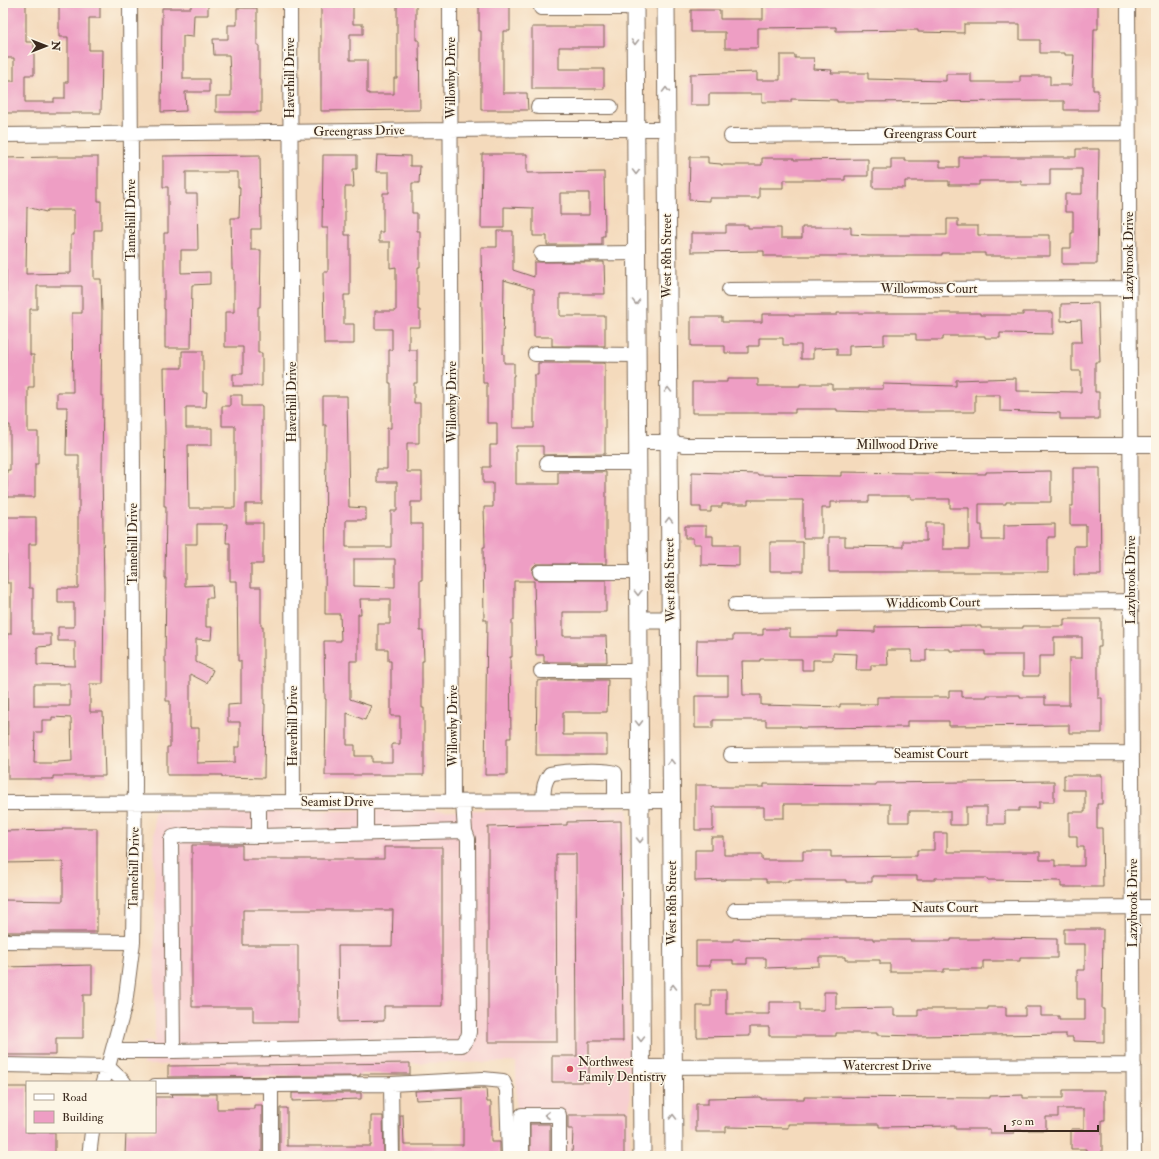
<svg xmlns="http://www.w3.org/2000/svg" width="1159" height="1159" font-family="'IM FELL Double Pica',serif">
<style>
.built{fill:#f7cfd0}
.building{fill:#ee9ec4;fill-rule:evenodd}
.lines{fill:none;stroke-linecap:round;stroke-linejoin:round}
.minor-casing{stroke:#7c6855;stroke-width:16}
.major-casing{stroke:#7c6855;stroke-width:19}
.minor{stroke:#fff;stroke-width:14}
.major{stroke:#fff;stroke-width:17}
.oneway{stroke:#a79f9a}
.poi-dot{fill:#d1495b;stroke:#fcf5e5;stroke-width:1.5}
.labels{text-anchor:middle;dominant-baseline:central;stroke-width:3;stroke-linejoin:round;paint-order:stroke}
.street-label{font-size:13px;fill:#3b2a1e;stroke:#fcf5e5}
.poi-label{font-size:13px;fill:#3b2a1e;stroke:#fcf5e5;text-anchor:start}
</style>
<rect width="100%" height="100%" fill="#fcf5e5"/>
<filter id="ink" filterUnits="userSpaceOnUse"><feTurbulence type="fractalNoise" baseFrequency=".025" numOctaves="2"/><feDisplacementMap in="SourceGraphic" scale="8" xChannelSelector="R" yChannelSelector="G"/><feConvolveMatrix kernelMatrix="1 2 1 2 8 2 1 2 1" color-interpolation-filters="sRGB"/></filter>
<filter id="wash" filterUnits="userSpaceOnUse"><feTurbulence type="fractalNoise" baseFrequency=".012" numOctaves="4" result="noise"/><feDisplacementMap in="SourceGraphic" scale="16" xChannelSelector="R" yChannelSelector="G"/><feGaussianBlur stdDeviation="0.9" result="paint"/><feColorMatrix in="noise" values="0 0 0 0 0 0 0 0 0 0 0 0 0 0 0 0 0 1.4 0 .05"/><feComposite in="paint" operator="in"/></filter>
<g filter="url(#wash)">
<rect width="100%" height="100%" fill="#f4dabc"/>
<path class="built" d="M628 809 630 1156H517L516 1062 143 1065V1042H155L154 812Z"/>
<g id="blocks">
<path class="building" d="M191 3H208V15H194L193 37 183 36V79H209V92H185L186 111 161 112 162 8H191Z
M397 3H416V40H419L420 110 321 111V5H353V24H363V34H350V60H367V93H369V94H394V78H397Z
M479 3H510V31H503V93H527L528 110H481V31H479Z
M763 3H794V4L1098 3V29H1094L1093 80V90H1098V110H1064V101L837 102V100L791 99V102H762V94H709V105H690V74L757 72V80H780V55H795V58H814L813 69 832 70 831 73H868V79L946 81V74H971V82H1020V76H1050V85H1072L1074 55H1065V53H1040V40H1020V24H964V33L918 32V30L836 31V27L758 28V48H725V32H691V10H720V19H763Z
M26 4V42H34V75H25V102H54V98H65V82H68V37H59V4H100V18H89V50H102L101 113H3V81H14V58H3V5Z
M237 8H257V45H259V79H261V112H216V96H231V75H230L229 55H214L213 39H228V25H237Z
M532 27H604V47H559V69H604V89H532Z
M1076 149H1099L1097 264H1062V248H1071V233H1073V212H1065V194H1082V169H1050V185H1021V181H979V185H949V181H905V188H873V169H891V159H905V161H940V167H959V157H1076Z
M482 154H527V173L604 172 605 236H602V245H547V236H533V208L504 207V228H481ZM560 193H589V215H560Z
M260 155 261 229H251V250H261L260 307H258V353H262V386H233V374H243V347H225V312H234V269H232L231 218H239L240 187H238V172H186V194H197L198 250H181V273L210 272V284L192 285 191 348H165V309H164V233H168V187H163V156Z
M323 155H357V169H353L354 187H345V235H350V295H344V324H354V344H324L323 272H328V228H322Z
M377 155 410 156V166H420L419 183H412V213H417V231H420V267H418V310H420V327H409V350H417V383H414V403H420V423H419V443H407V472H422V502H411V524H422V580H420V631H423L424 661H422V708H424V775H325L326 699H325L324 641H341L340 614H325L326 425H323V396H347L349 507 366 508V520H346V547H391V511H397V482H377V469H387V428H391V383H389V350H392V329H375V311H396V267L390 268V242H379V232H383V193H389V172H376ZM354 559H395V587L354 586ZM360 599H390V624H378V649H388V661H391V716H400V744H392V762H372V756H355V745H347V713L365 720 371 706 350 699V661H358V614H361Z
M55 157H98V201H101V230H94V279H101L102 313 101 396H103L102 470 104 588 103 684H90V712H103L105 776H53V779H8L7 634H11V583H7L6 517H36V544H29V588H33V634H51V646L37 647V665L75 666V641H58V627H74V603H58V588H78V512H79V455H66L67 407H57V392H73L72 313H82V286H37V309H30V355H34V387H28V432H38V464H35V497H7V470H10V425H4L6 355V270H4V158ZM27 207 46 212 47 210H74V235H71V273L26 274ZM34 684H70V706H34ZM52 717 71 718 72 761 58 762V763H34L35 732H42V720H52Z
M690 157H708V163L721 164V165H762V158H794V160L868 159V176H845V180H783V188H759V198H709V201L689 200Z
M947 219H958V226H978V235H1050V256H985V253H942V255H906V256H764V251L691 252V233H726V225H748V228H781V238H802V227H851V234L868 235H947Z
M497 231H513V270L534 277V262H604L605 294H560V316H605V346H552V337H534V289L504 280 503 354H504V363H514V376H513V428H534V375H538V363H605V454L543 455V446H516V484H558V472H606V564H536L533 567 532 572 535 579 540 580H606V612H563V636H606L607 662H544V655H536L534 581H514V620H512V657H510L511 738H507V775H485L487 620H484L483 547H485L484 507H493V483H483V467H490V445H497V423H487V383H483L481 247H497Z
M1098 303 1100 362H1095V392H1099V419H1060V413L1000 411V395H975V412H874L837 411V409H795V413H692V382H727V379H758V386H800V384H832V389H883V384L956 386V380L1016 378V391L1081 392V371H1072V342H1082L1081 320 1061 321V304Z
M1023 312H1053V334L1000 333V338H985V336H943V340H916V334H884V345L849 346V355H837V348L813 349V359H801V345H783V338H759V346H748V353H725V346H691V317H722V322H762V314H790V315H837V313H980V315H1023Z
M182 351H203V392H207L206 407H186V428H212V445H188L189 508H235V426H222V406H230V395H242V406H262V504H246V523H263V564H251V587H261V626H263V668H264V704H265L264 778 222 777V775H167V747H170V701H166V662H165L166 578H165L166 506H164L165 436 164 368H182ZM197 524H227L226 543H230V581H237L238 661H241V704L228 705V722H240V747H235V762L197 763V741H199V728H190V674L207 683 213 670 196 662V639L211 640 212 627H206V598H213L212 585 185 586V544H197Z
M1073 468H1100L1101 575H1074V546H1086V525H1070V506H1073Z
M1051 471V502H1006V504H979V525H982V540H1004V525L1055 524V537H1048V572H829V537H845V546L903 547V541H926V523H943V549H969V508H950V499H911V496H869V502H830V508H822V538H803V500H748V504H722V507H711V512H701V507H692V472L758 474V475L841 476V472L986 474V472Z
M685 526H706V536H713V545H739V566L701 565V544H693V538H685Z
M770 542H803V571H770Z
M1064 619H1101V647H1098V698H1102V733H1069V725L949 726V721H907V727L800 728V726H766V720H713V728H695V696H728V676H696L697 640H733V635H763V629H790V637H838V631L875 632V627L981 626V628H1023V626H1064ZM1054 637H1082V658H1069V705H1045V697H1020V695H987V697H962V691H949V697H877V704H840V707L761 705V695H743L742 661H760V659H802V670H813V660H833V653L857 654 856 670H871V665H888L887 650H912V661H926V649H950V651H985V655H1023V676H1039V656H1054Z
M544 680H608L607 712H563V735H607V755H536L537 681Z
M1064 775H1102V804H1097V828H1102L1103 887H1061V881L987 880V878H935V880H917V876H872V882H846V880H788V882H766V879H725V880L695 881V850H711V837H724V855H762V860H803V851H831V857L917 856V850H934V833H947V852H1040V860H1055V866H1084V847H1077V836H1069V812H1085V790H1064Z
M1054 781V802H1039V808H1019V811H1005V824H987V807H966V825H950V811H909V822H890V804H784V818H764V807H713V830H695V785H713V787H764V784L876 785V783Z
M621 821 623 1041H589V1082H552V1056H577L576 854H556L557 1042H488V827L567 825V822Z
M63 828H97V932H3V900L63 901V862L3 863V831L63 830Z
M192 845H242V859H384V847H442V1006H384V1021L339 1022 338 946H392L393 910H243V945H298V1022H253V1007H192Z
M1064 929H1103L1102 1009H1104V1042L1073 1041V1037H1066V1034L918 1036 877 1035V1033H836V1036H769V1027H750V1036L697 1037V1006H711V990H726V1014H769V1002H800V1010H824V992H836V1009L894 1008V1016H918V1009H988V1007H1006V1016H1025V1007H1041V1016H1059V1020H1085V999H1077V970H1085V944H1064Z
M803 938H873V940H910V941H951V939H991V938L1057 939V958H1020V961H983V969H944V972H890V964H880V960H845V957H819V966L766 968V958H747V964H733V960H710V966H696V941H733V939L803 940Z
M92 965V995H83V1038H56V1055H3V967Z
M410 1063V1074H360V1076L168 1077V1066Z
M3 1087H27V1132H55V1156H3Z
M486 1088 487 1102H491V1142H500V1156H400V1115H403L404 1145H463V1098L416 1100 415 1091Z
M1063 1090H1105V1120H1102V1156H1086V1149H1071V1129H1084V1109H1058V1117H1046V1130H1014V1133H990V1129H955V1126L879 1127V1124H788V1128L726 1127V1132H696V1104H708V1098L761 1097V1099H804V1097L990 1098V1096L1023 1095V1098H1063Z
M292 1093H361V1099L292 1101Z
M171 1094H217V1109H254V1105H262V1156H125L126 1132H155V1097H172Z
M280 1108H287V1146H371V1116H383L384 1156H280Z
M568 1115H624V1156H572L573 1129H568Z
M530 1124H550V1156H530Z"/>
</g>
</g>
<g filter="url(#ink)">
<use href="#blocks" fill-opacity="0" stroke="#7c6855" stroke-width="1"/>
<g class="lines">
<defs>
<path id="minor" d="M290 3 293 802
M450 3 453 802
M1128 3 1134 1156
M541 8H635
M538 107H611
M3 135 546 129H667
M731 136 1128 133
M541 254 636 253
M729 290 1129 288
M535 354 637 355
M637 442H668L685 445H1156
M547 463H638
M540 572H638
M735 605 1131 601
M541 671H638
M731 755 1132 753
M543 801C544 790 543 783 550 774 560 771 606 769 615 773V801
M259 802V836L184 835 173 837 171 840 173 1051 462 1045 468 1037 469 1032 468 844V839L465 831 463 802
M3 803 671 801
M366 833V802
M259 836 465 831
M735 910 1156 907
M3 941 133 942
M113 1051H173
M3 1065 108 1067 124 1082
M641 1067 1134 1065
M103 1082 108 1067 125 1004 133 942 135 785 130 3
M271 1084V1156
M391 1084 392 1156
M155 1086 391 1084 483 1079 503 1081 507 1090 509 1156
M89 1156 92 1132
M522 1156V1115H559V1156"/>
<path id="major" d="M635 3 642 1156
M666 3 674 1156
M639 620H670"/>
</defs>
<use href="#minor" class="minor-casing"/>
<use href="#major" class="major-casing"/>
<use href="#minor" class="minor"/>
<use href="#major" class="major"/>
</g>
<defs><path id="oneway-chevron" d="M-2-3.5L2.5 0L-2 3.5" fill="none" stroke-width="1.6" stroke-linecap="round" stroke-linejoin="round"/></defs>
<g class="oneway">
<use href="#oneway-chevron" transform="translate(635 42) rotate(90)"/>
<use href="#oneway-chevron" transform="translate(666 90) rotate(-90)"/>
<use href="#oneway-chevron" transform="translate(636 172) rotate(90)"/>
<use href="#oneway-chevron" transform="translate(636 302) rotate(90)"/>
<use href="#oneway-chevron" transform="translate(668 390) rotate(-90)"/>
<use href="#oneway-chevron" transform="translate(669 520) rotate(-91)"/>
<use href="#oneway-chevron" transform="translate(638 593) rotate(89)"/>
<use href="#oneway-chevron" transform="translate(639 723) rotate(89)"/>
<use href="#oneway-chevron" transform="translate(671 762) rotate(-90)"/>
<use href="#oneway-chevron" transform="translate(640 840) rotate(90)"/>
<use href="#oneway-chevron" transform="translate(673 987) rotate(-90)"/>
<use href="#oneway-chevron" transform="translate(641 1039) rotate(90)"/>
<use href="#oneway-chevron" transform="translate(547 1115) rotate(180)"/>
<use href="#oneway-chevron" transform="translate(673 1117) rotate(-90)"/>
</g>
</g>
<circle class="poi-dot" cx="570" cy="1069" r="4"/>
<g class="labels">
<g class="street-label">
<text transform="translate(290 78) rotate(-90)">Haverhill Drive</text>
<text transform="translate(451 78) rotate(-90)">Willowby Drive</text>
<text transform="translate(359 131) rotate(-1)">Greengrass Drive</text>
<text x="930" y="134">Greengrass Court</text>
<text transform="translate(131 220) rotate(-90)">Tannehill Drive</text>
<text transform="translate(667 256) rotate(-90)">West 18th Street</text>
<text transform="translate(1129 256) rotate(-90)">Lazybrook Drive</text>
<text x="929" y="289">Willowmoss Court</text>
<text transform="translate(292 402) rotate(-90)">Haverhill Drive</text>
<text transform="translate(452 402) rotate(-90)">Willowby Drive</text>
<text x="897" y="445">Millwood Drive</text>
<text transform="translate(133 544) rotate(-90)">Tannehill Drive</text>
<text transform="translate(670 580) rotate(-91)">West 18th Street</text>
<text transform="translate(1131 580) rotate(-90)">Lazybrook Drive</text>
<text transform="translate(933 603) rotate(-1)">Widdicomb Court</text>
<text transform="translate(293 726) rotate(-90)">Haverhill Drive</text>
<text transform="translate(453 726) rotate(-90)">Willowby Drive</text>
<text x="931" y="754">Seamist Court</text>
<text x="337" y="802">Seamist Drive</text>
<text transform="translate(134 868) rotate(-89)">Tannehill Drive</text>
<text transform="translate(672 903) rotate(-90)">West 18th Street</text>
<text transform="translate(1133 903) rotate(-90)">Lazybrook Drive</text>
<text x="945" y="908">Nauts Court</text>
<text x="887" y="1066">Watercrest Drive</text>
</g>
<g class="poi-label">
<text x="578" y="1062">Northwest<tspan x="578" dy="15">Family Dentistry</tspan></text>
</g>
</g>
<rect width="1159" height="1159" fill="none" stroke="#fcf5e5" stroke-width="16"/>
<rect x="26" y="1081" width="130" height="52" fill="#fcf5e5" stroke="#afa495"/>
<rect x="34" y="1094" width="20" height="6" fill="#ffffff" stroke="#afa495"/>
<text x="62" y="1101" font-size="12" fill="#3b2a1e">Road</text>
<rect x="34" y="1111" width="20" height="12" fill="#ee9ec4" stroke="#afa495"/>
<text x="62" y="1121" font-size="12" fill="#3b2a1e">Building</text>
<g transform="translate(46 46) rotate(90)" stroke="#fcf5e5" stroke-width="3" paint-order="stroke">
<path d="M0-3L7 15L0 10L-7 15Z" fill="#3b2a1e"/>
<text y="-6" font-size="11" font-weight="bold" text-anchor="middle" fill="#3b2a1e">N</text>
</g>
<path d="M1005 1125v6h93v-6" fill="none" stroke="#3b2a1e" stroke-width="2"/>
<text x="1011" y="1125" font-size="12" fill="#3b2a1e" stroke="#fcf5e5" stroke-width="3" paint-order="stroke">50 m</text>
</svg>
